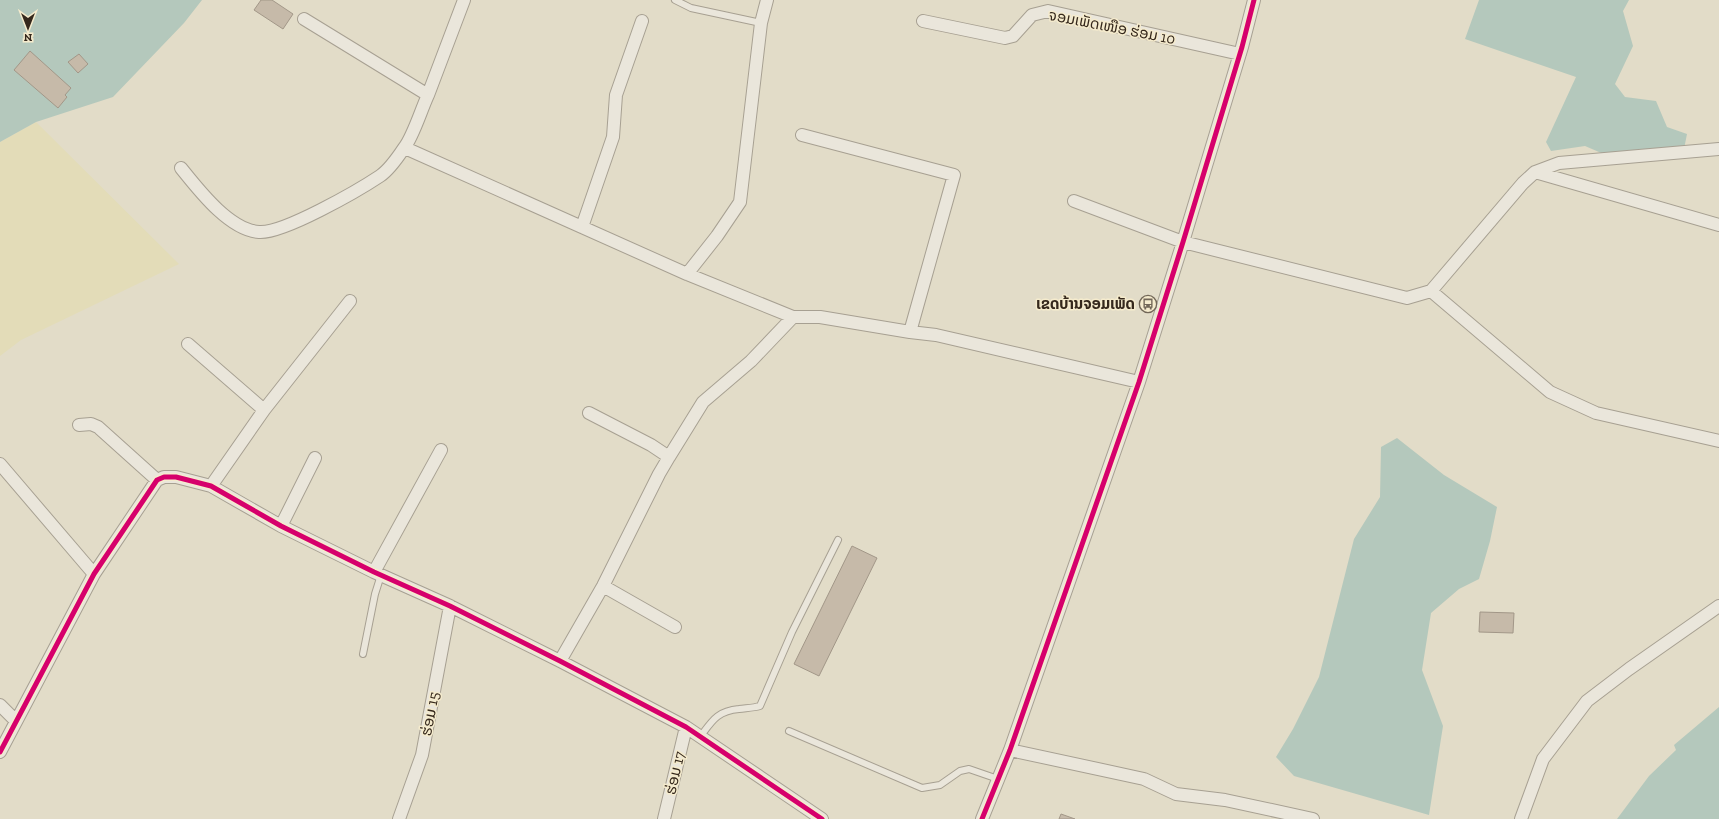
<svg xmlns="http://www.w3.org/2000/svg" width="1719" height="819" font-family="'Zilla Slab','Noto Sans Lao',serif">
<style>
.farmland{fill:#e3dcb8}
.water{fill:#b4c8bc}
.building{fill:#c6baa9;stroke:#a29788}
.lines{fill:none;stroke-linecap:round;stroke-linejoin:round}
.service-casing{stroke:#a7a092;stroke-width:8}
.minor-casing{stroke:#a7a092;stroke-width:14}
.service{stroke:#eae6db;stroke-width:6}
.minor{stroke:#eae6db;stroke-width:12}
.cycleway-casing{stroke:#f5ebcd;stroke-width:8}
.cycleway{stroke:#d6006c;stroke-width:5}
.labels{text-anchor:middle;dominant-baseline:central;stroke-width:3;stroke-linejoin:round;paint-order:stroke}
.street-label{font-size:15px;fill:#35281c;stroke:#f5ebcd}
.poi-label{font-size:15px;font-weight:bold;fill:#35281c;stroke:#f5ebcd;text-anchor:end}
</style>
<rect width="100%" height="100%" fill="#e2dcc8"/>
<path class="farmland" d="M36 122 179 264 21 340 0 356V142Z"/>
<path class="water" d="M0 0H202L184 23 113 97 36 122 0 142Z
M1479 0H1629L1623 11 1633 46 1615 84 1625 97 1656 101 1667 127 1687 134 1683 154 1606 155 1585 146 1551 151 1546 142 1576 77 1465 39Z
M1397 438 1444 475 1497 507 1490 541 1479 579 1459 589 1431 613 1422 670 1443 726 1429 815 1294 776 1276 757 1293 729 1319 677 1354 539 1380 497 1381 447Z
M1719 707V819H1617L1649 776 1676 750 1674 745Z"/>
<path class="building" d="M261 0H272L293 14 283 29 254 10Z
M30 51 71 88 65 95 67 97 58 108 14 70Z
M79 54 88 64 78 73 68 62Z
M852 546 877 558 819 676 794 664Z
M1480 612 1514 613 1513 633 1479 632Z
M1061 814 1075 819H1059Z"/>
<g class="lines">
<defs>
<path id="service" d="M675 0 691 8 761 23
M363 654 375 594 381 575
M789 731 922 788 940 785 960 771 969 769 998 779
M700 737C712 721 717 711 739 709 746 708 753 708 760 706L792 632 838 540"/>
<path id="minor" d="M923 21 1005 38 1013 36 1032 15 1048 11 1240 54
M428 95 464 0
M802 135 954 175 910 332
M405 148 687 274 793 317H820L910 332 936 335 1139 382
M181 168C198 189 229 230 259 232 283 234 359 190 380 176 389 170 398 157 404 148 413 137 421 110 428 95L304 19
M1535 172 1719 225
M1074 201 1183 242 1407 298 1431 291 1550 392 1596 413 1719 441
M582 227 613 137 616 95 642 21
M687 274 717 236 740 202 761 23 767 0
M1431 291 1523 183 1535 172 1559 163 1719 149
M188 344 264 410
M79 425 91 424 98 427 157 480
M669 457 703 402 751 361 793 317
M0 464 94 574
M211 486 264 410 350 301
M281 526 315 458
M374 572 441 450
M603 586 675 627
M560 661 603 586 659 474 669 457 651 445 589 413
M0 705 16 721
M1010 750 1144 779 1176 794 1225 800 1313 819
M0 752 94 574 157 480 164 477H176L211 486 281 526 374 572 450 606 560 661 686 727 822 819
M399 819 422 755 450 606
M664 819 686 727
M982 819 1010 750 1139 382 1183 242 1242 47 1254 0
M1521 819 1543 759 1587 701 1629 669 1719 606"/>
</defs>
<use href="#service" class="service-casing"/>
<use href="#minor" class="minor-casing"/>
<use href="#service" class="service"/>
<use href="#minor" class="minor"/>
<defs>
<path id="cycleway" d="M0 752 94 574 157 480 164 477H176L211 486 281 526 374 572 450 606 560 661 686 727 822 819
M982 819 1010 750 1139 382 1183 242 1242 47 1254 0"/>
</defs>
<use href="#cycleway" class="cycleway-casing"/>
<use href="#cycleway" class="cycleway"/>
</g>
<defs>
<symbol id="bus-ring" viewBox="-11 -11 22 22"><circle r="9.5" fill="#f5ebcd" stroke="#726758" stroke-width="1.5"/><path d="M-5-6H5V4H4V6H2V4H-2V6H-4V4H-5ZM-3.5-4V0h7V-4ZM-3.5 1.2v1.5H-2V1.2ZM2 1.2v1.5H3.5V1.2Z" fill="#726758"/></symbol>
</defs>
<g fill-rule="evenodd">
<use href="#bus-ring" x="1138" y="294" width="20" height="20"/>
</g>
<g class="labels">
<g class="street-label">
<text transform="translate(1112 27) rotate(11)">ຈອມເພັດເໜືອ ຮ່ອມ 10</text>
<text transform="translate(430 714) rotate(-79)">ຮ່ອມ 15</text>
<text transform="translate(675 773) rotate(-77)">ຮ່ອມ 17</text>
</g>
<g class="poi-label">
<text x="1135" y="304">ເຂດບ້ານຈອມເພັດ</text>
</g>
</g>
<g transform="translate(28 28) rotate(180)" stroke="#f5ebcd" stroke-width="3" paint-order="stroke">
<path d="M0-3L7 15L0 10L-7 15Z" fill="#35281c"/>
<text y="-6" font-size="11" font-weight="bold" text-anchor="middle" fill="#35281c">N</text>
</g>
</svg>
